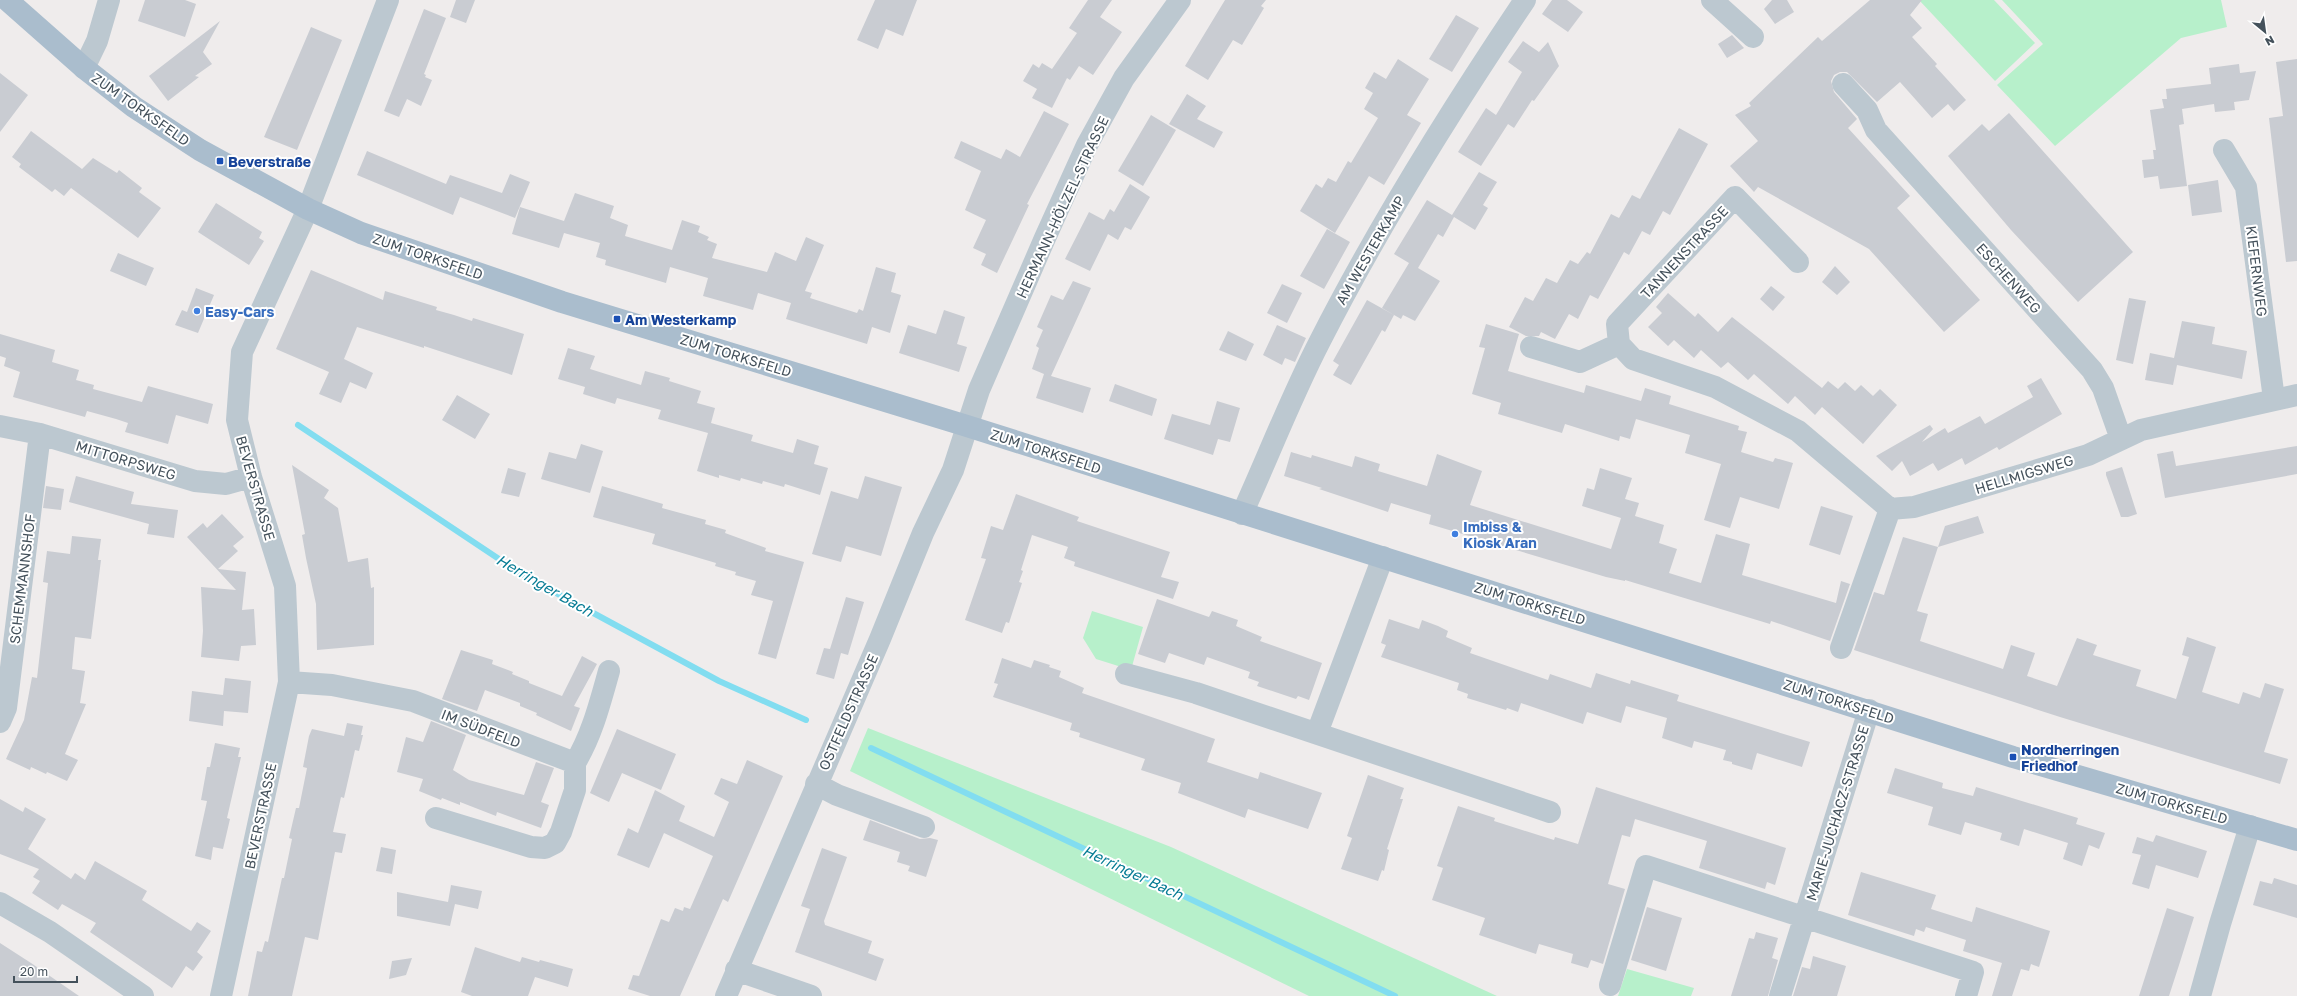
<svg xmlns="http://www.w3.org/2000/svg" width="2297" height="996" font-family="'Golos Text',sans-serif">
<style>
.green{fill:#b7f0cb}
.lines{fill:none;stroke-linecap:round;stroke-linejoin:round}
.stream{stroke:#82ddf0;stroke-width:6}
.building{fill:#c9ccd2}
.minor{stroke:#bcc8d0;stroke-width:22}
.major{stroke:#aabdcd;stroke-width:22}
.transit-dot{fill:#1a4fb4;stroke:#fff;stroke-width:1.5}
.shop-dot{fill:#3f7fe0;stroke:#fff;stroke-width:1.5}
.labels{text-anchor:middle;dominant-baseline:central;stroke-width:4;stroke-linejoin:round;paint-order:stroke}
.street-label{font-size:14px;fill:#44515b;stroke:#fff}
.transit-label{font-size:14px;font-weight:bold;fill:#164399;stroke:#fff;text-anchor:start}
.shop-label{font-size:14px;font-weight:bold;fill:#366cbe;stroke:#fff;text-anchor:start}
.water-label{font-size:15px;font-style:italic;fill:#077c95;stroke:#fff}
</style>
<rect width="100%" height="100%" fill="#efecec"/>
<path class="green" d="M1919 0H1994L2035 43 1995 81Z
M2002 0H2221L2227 27 2181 38 2055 146 1997 85 2043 44Z
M1092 611 1143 627 1131 670 1096 659 1083 638Z
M868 728 1171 847 1497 996H1309L850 771Z
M1627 969 1694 988 1691 996H1618Z"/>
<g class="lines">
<path class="stream" d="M298 425 523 575 719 681 806 720
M871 748 1395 996"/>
</g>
<path class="building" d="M145 0H185L196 4 185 37 138 21Z
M456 0H475L466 23 450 17Z
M875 0H917L903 36 886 29 878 49 857 40Z
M1088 0H1112L1100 17 1122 32 1093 75 1079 66 1070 80 1067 78 1052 108 1032 98 1037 89 1023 81 1033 64 1039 68 1042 63 1052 69 1077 33 1069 28Z
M1225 0H1266L1261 6 1264 8 1242 45 1233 40 1208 80 1185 66Z
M1552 0H1567L1583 12 1568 32 1542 14Z
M1772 0H1787L1794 12 1775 24 1764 9Z
M1870 0H1922L1910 15 1922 28 1912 37 1937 64 1935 66 1966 100 1954 111 1948 104 1932 118 1900 82 1877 102 1847 72H1840L1834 75 1831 81 1834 92 1857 119 1848 128 1910 196 1897 208 1980 300 1944 332 1869 249 1758 187 1754 192 1730 166 1758 141 1735 115 1751 106 1749 103 1818 37 1822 41Z
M424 9 446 18 424 74 426 75 425 77 432 80 421 106 407 99 399 117 384 111Z
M1456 15 1479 28 1452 72 1429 59Z
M220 21 203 52 212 64 195 76 199 77 168 101 149 76Z
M311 27 342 40 297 150 264 137Z
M1732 35 1744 48 1727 58 1718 44Z
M1523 41 1539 52 1548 42 1559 66 1534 101 1532 100 1514 128 1508 124 1481 166 1458 152 1486 108 1496 115 1522 72 1508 62Z
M1398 59 1429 79 1407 115 1421 123 1384 185 1369 176 1335 233 1300 211 1316 184 1322 188 1328 178 1336 182 1348 161 1351 163 1378 118 1364 109 1373 93 1365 88 1374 72 1386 79Z
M2297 59V261L2286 262 2269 118 2283 116 2276 62Z
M2239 64 2240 73 2256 71 2249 100 2234 102 2235 110 2215 112 2214 104 2182 109 2184 124 2179 125 2187 186 2160 189 2158 176 2144 178 2142 160 2154 159 2153 150H2156L2150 110 2164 108 2162 99H2167L2166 89 2211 84 2209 68Z
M0 73 28 95 0 132Z
M1187 94 1206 106 1197 119 1223 132 1214 148 1169 124Z
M1044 111 1069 124 1027 204 1029 205 997 273 981 265 986 254 973 248 986 220 965 210 981 171 954 158 961 141 1001 159 1006 149 1020 157Z
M2009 113 2133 252 2078 302 2011 230 1948 156 1982 124 1989 131Z
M1151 115 1176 130 1143 186 1118 171Z
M1679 128 1708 144 1670 215 1663 211 1650 235 1642 231 1629 255 1624 252 1598 299 1590 295 1578 319 1569 314 1555 339 1541 332 1539 336H1526L1509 327 1525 297 1533 301 1546 278 1557 283 1570 260 1578 264 1587 252 1590 254 1611 214 1619 218 1632 195 1640 199Z
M31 131 82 169 93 158 117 173 119 170 142 188 139 192 161 208 138 238 71 188 64 196 55 189 52 192 19 167 21 164 12 157Z
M367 151 446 184 450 175 502 193 510 174 530 182 515 218 460 197 453 215 357 175Z
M1479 172 1497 182 1483 205 1488 208 1475 230 1454 217 1443 237 1438 234 1418 268 1440 281 1415 321 1403 315 1401 319 1382 308 1409 263 1394 254 1427 200 1452 215Z
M2218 180 2222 212 2192 216 2188 185Z
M1130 184 1150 197 1131 230 1125 227 1118 240 1108 234 1090 271 1065 259 1089 212 1104 220 1110 209 1114 212Z
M575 193 614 206 610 218 628 225 625 236 672 250 682 220 700 226 698 232 709 237 707 240 717 244 712 258 767 272 775 252 796 261 806 237 824 245 805 291 812 293 810 298 857 313 859 309 863 311 876 267 896 273 891 292 901 295 890 333 872 327 867 344 786 319 791 303 758 293 753 310 703 296 708 278 670 267 666 283 605 265 606 260 596 257 600 243 564 233 559 248 512 234 520 207 564 221Z
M216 203 262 232 259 238 264 241 249 265 198 232Z
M1327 229 1350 242 1324 289 1300 276Z
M118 253 154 268 146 286 110 271Z
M1835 266 1850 282 1837 295 1822 282Z
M311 270 383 300 385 291 437 307 436 310 454 315 472 321 473 318 524 334 512 375 424 346V348L357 327 344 359 373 373 366 389 350 382 341 403 319 394 329 372 276 349Z
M1073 281 1091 288 1051 376 1091 388 1083 413 1036 398 1044 374 1032 369 1039 348 1036 346 1043 330 1037 327 1051 295 1063 300Z
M1282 284 1302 293 1287 323 1267 313Z
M1771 286 1785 297 1773 311 1760 299Z
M196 288 214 295 198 333 175 325 182 310 187 312Z
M1668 293 1695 317 1698 313 1718 332 1732 317 1822 388 1828 381 1838 389 1845 382 1855 391 1861 385 1873 396 1880 389 1897 405 1863 444 1822 407 1815 415 1795 396 1788 404 1754 374 1748 380 1728 362 1721 368 1701 350 1694 358 1674 340 1668 346 1648 327 1662 313 1656 307Z
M2129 298 2146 301 2133 364 2116 360Z
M1367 300 1394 315 1385 332 1382 330 1351 385 1333 375 1339 365 1333 361Z
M944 310 965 317 957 344 967 347 959 372 899 353 908 325 936 334Z
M2182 321 2215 327 2212 344 2247 351 2242 379 2177 365 2173 385 2145 380 2150 353 2174 358Z
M1486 324 1519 334 1508 371 1584 393 1586 385 1641 401 1645 388 1671 396 1669 404 1739 426 1738 430 1747 432 1741 452 1773 462 1775 458 1793 463 1779 509 1740 497 1730 528 1704 520 1721 464 1685 453 1690 435 1636 419 1630 439 1620 436 1619 441 1565 424 1562 433 1498 414 1501 403 1472 394 1485 348 1479 347Z
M1277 325 1306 338 1295 362 1285 358 1282 365 1263 355Z
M1228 331 1254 344 1246 361 1219 350Z
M0 334 55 350 52 362 79 370 76 380 94 385 93 389 142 402 148 386 213 404 208 424 176 415 168 444 125 432 128 423 116 419 87 411 85 417 13 397 20 372 4 366 6 358 0 356Z
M568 348 595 356 590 369 641 385 645 371 670 378 669 381 701 391 697 403 715 408 711 423 753 435 751 441 793 453 797 439 819 446 814 464 828 468 820 495 785 484 784 487 763 481 762 484 741 478 740 481 719 475V478L697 471 708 433 658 419 661 410 617 398 615 404 583 394 585 387 558 379Z
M2041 378 2062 414 1999 450 1997 447 1965 465 1962 458 1938 471 1933 463 1910 476 1902 461 1892 471 1876 456 1930 425 1933 429 1922 442 1945 428 1948 433 1980 416 1985 424 2033 397 2027 386Z
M1115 384 1157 399 1152 416 1109 401Z
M457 395 490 414 475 439 442 420Z
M1217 401 1240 408 1230 442 1218 439 1213 455 1164 439 1172 414 1210 425Z
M581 444 603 451 590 493 541 479 549 452 576 459Z
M2297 446V474L2165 498 2157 454 2173 451 2176 466Z
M1291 452 1311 458 1312 455 1352 467 1355 456 1380 464 1378 471 1427 486 1437 454 1482 471 1470 505 1611 549 1621 518 1582 506 1587 488 1594 490 1600 468 1632 478 1625 499 1639 503 1635 516 1664 525 1659 543 1677 549 1669 573 1701 583 1716 534 1750 544 1742 575 1836 603 1841 581 1850 584 1830 641 1771 621 1770 624 1625 580V581L1606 577 1429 524 1431 515 1391 503 1388 512 1319 489 1322 488 1284 476Z
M292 465 329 490 324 498 338 508 348 562 368 558 371 588 374 587V645L317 650 316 604 306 558 302 535 305 534Z
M2122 467 2137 514 2128 517H2121L2106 475V472Z
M508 468 526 473 519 497 501 493Z
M76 476 134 492 131 504 178 510 174 538 147 534 149 524 69 502Z
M865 476 902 487 881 556 846 546 841 562 812 554 831 491 858 499Z
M46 486 64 489 61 510 43 508Z
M602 486 663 504 662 508 706 520 705 524 726 530 725 533 766 548 765 551 804 562 776 659 758 654 773 601 751 595 756 581 735 575 736 572 715 566 716 563 652 544 655 534 593 517Z
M1016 494 1079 517 1077 521 1170 552 1161 577 1179 582 1173 599 1074 566 1075 562 1064 558 1068 547 1032 535 1021 570 1023 571 1019 582 1022 583 1009 623 1006 622 1002 633 965 620 986 559 981 558 991 526 1003 530Z
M1821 506 1853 516 1840 555 1809 545Z
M222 514 244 537 233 546 238 551 218 569 246 572 242 610 254 609 256 645 241 646 239 661 201 657 203 631 201 587 236 590 187 537 203 523 207 528Z
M1978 516 1984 533 1938 547 1917 611 1928 614 1920 641 2003 669 2011 645 2035 653 2027 676 2057 686 2077 638 2097 645 2093 655 2141 670 2136 686 2176 699 2189 657 2182 655 2187 637 2216 647 2202 692 2239 704 2243 692 2260 698 2265 683 2284 689 2264 752 2288 759 2280 784 2060 717 1854 650 1874 592 1884 595 1903 537 1938 547 1945 526Z
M72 536 101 539 98 560H101L91 639 75 637 72 669 85 671 80 703 86 704 65 754 78 760 67 781 47 772 46 774 31 767 30 770 6 759 24 720 32 677 37 678 48 583 43 582 47 551 70 554Z
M846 597 864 602 848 655 841 653 834 679 816 674 824 648 830 649Z
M1157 599 1209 617 1212 611 1238 620 1236 626 1262 637 1260 641 1322 663 1309 700 1298 696 1296 699 1257 686 1259 682 1248 678 1250 672 1207 657 1204 665 1169 653 1165 663 1138 654Z
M1389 619 1419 629 1422 620 1438 626 1448 631 1446 637 1472 648 1470 653 1548 680 1550 674 1591 688 1596 673 1630 684 1631 680 1679 695 1677 701 1810 742 1802 767 1757 753 1752 770 1732 764V762L1723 760 1726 750 1694 741 1692 748 1662 738 1667 718 1626 706 1621 723 1587 712 1583 724 1521 703 1518 712 1507 708 1506 710 1467 698 1468 694 1457 690 1459 683 1381 657 1386 645 1381 643Z
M461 650 493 660 492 664 513 672 512 674 529 681V683L562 696 582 656 597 664 574 706 580 708 571 731 536 715 537 713 520 706V703L485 690 477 711 442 699Z
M1002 658 1031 668 1034 660 1050 665 1049 667 1061 671 1059 677 1084 688 1082 693 1215 739 1207 762 1258 779 1260 772 1322 793 1308 829 1248 809 1245 818 1178 793 1181 783 1141 770 1145 759 1079 737 1080 733 1070 730 1072 723 993 697 998 684 994 683Z
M225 678 251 681 248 713 224 711 223 726 189 721 192 691 223 695Z
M431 721 466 735 453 770 469 780 524 795 536 762 554 768 541 802 549 805 541 828 497 812 496 816 460 802V805L442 798 441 800 419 791 423 779 397 772 406 737 423 742Z
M347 723 363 726 361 735H363L359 751 355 750 344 798 341 797 333 832 346 834 342 853 335 852 318 940 305 937 292 996H248L257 951 262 952 265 941 268 942 282 878H284L292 839 289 838 296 808H299L307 768 303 767 309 736 312 729 344 736Z
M617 729 676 754 661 790 622 773 609 802 590 793Z
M215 743 240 748 238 757H241L227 818 230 819 223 849 213 847 211 860 195 856 207 801 201 800 207 767H210Z
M747 760 783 776 728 902 723 899 680 996H650L628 989 633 975 639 976 661 919 669 922 675 908 683 911 684 907 690 909 713 856 664 833 649 868 617 855 628 828 638 833 655 790 685 806 679 821 714 837 729 802 714 794 721 778 737 784Z
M1895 768 1943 783 1942 788 1973 796 1976 787 2078 818 2076 824 2105 833 2099 849 2089 845 2082 866 2063 859 2068 843 2024 829 2019 846 2000 840 2002 833 1965 822 1961 835 1928 825 1933 807 1887 793Z
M1368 775 1404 788 1400 799H1403L1387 849 1389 850 1384 871 1382 870 1378 881 1341 869 1352 838 1347 836Z
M1596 787 1786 848 1775 885 1767 882 1765 889 1699 868 1707 841 1635 819 1630 837 1622 835 1608 884 1625 889 1603 964 1591 960 1588 968 1571 963 1573 954 1539 944 1536 954 1479 935 1485 918 1432 900 1443 868 1437 866 1458 806 1495 818 1494 821 1554 840 1555 837 1578 844Z
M0 799 23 812 25 807 46 819 28 849 71 879 75 873 85 880 95 861 147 891 142 900 191 931 197 922 211 931 197 952 203 957 193 971 186 966 172 988 90 932 96 923 62 904 58 910 32 893 40 881 33 877 39 869 0 854Z
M870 820 920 839 930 838 938 840 926 877 908 871 910 866 897 862 900 852 863 840Z
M2156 835 2207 851 2198 878 2156 865 2149 889 2132 884 2141 855 2132 853 2137 837 2153 842Z
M381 847 396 850 392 874 376 871Z
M822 848 847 857 824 921 825 925 872 941 868 953 884 959 876 981 795 952 810 909 801 906Z
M1861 872 1936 895 1931 909 1972 922 1976 907 2050 931 2039 967 2031 964 2029 971 2021 969 2012 996H1992L2002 963 1963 951 1966 940 1926 927 1924 932 1916 929 1914 936 1848 915Z
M2274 878 2297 885V918L2253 905 2260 881 2272 884Z
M451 885 482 891 478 909 455 904 450 926 397 916V892L448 902Z
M1647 907 1682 918 1666 971 1631 960Z
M2167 908 2194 917 2180 962 2169 996H2139Z
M1756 932 1778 938 1772 958 1778 960 1768 996H1731L1749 938 1754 939Z
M0 943 31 963 79 996H0Z
M475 947 520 962 522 957 539 962 540 960 573 969 568 987 535 977 528 996H472L461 992Z
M1813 956 1846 966 1837 996H1793L1802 967 1810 969Z
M412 958 406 975 389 979 392 961Z"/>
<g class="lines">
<path class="minor" d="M1712 0 1753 37
M84 68 97 41 109 0
M1843 84 1867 110 1876 130 2092 370 2103 388 2121 439
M2224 150 2246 187 2274 399
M1798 262 1735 197 1617 324 1619 344 1633 359 1715 387 1798 431 1890 509
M1531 347 1580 362 1619 344
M0 426 40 434 195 481 226 484 251 477
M1890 509 1914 507 2088 455 2141 430 2297 395
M1242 514C1268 457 1291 397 1320 341 1380 223 1451 110 1525 0
M1841 648 1890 509
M1126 674 1196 693 1550 812
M289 682 332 685 413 701 575 763C592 735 600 703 609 671
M0 722 6 708 40 434
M1317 733 1383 557
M816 784 837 795 924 827
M436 818 531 847 545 848 555 843 561 832 575 790V763
M0 903 50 932 143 996
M736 970 811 996
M1610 985 1646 866 1973 972 1966 996
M221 996 289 682 285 586 251 477 237 420 242 352 308 209 388 0
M726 996 880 639 923 533 953 470 979 390 1045 238 1087 145 1124 78 1180 0
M1780 996 1869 710
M2200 996 2220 924 2250 826"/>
<path class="major" d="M7 0 84 68 134 107 200 150 308 209 361 233 562 302 967 426 2013 757 2297 840"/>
</g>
<g class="transit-dot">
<rect x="216" y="157" width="8" height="8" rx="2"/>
<rect x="613" y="315" width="8" height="8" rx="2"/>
<rect x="2009" y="753" width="8" height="8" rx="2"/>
</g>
<g class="shop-dot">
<circle cx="197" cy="311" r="4"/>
<circle cx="1455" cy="534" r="4"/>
</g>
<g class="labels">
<g class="street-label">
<text transform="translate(141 109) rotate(35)">ZUM TORKSFELD</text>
<text transform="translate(1062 207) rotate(-65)">HERMANN-HÖLZEL-STRASSE</text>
<text transform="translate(1370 250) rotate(-60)">AM WESTERKAMP</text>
<text transform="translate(1684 252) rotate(-47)">TANNENSTRASSE</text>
<text transform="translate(428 256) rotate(19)">ZUM TORKSFELD</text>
<text transform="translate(2257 271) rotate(83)">KIEFERNWEG</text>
<text transform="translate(2009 278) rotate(48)">ESCHENWEG</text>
<text transform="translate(736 355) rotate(17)">ZUM TORKSFELD</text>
<text transform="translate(1046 451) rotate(18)">ZUM TORKSFELD</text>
<text transform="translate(126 460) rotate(17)">MITTORPSWEG</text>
<text transform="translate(2024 474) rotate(-17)">HELLMIGSWEG</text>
<text transform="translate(256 488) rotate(74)">BEVERSTRASSE</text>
<text transform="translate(22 579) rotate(-83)">SCHEMMANNSHOF</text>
<text transform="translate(1530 603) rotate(17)">ZUM TORKSFELD</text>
<text transform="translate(1839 701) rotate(18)">ZUM TORKSFELD</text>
<text transform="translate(848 712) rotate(-66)">OSTFELDSTRASSE</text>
<text transform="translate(481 728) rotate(21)">IM SÜDFELD</text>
<text transform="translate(2172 803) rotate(16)">ZUM TORKSFELD</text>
<text transform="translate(1837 813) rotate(-73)">MARIE-JUCHACZ-STRASSE</text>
<text transform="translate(260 816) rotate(-78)">BEVERSTRASSE</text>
</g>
<g class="transit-label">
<text x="228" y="161">Beverstraße</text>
<text x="625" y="319">Am Westerkamp</text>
<text x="2021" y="749">Nordherringen<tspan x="2021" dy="16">Friedhof</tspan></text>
</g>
<g class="shop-label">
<text x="205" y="311">Easy-Cars</text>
<text x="1463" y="526">Imbiss &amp;<tspan x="1463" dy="16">Kiosk Aran</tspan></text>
</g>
<g class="water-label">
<text transform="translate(545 585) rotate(30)">Herringer Bach</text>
<text transform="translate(1133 872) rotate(25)">Herringer Bach</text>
</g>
</g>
<g transform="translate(2265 32) rotate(151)" stroke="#ffffff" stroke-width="3" paint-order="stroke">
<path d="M0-3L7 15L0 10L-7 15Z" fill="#44515b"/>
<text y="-6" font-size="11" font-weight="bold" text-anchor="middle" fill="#44515b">N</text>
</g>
<path d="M14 976v6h63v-6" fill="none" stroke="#44515b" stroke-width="2"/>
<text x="20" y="976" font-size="12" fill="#44515b" stroke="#ffffff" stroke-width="3" paint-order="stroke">20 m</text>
</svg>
